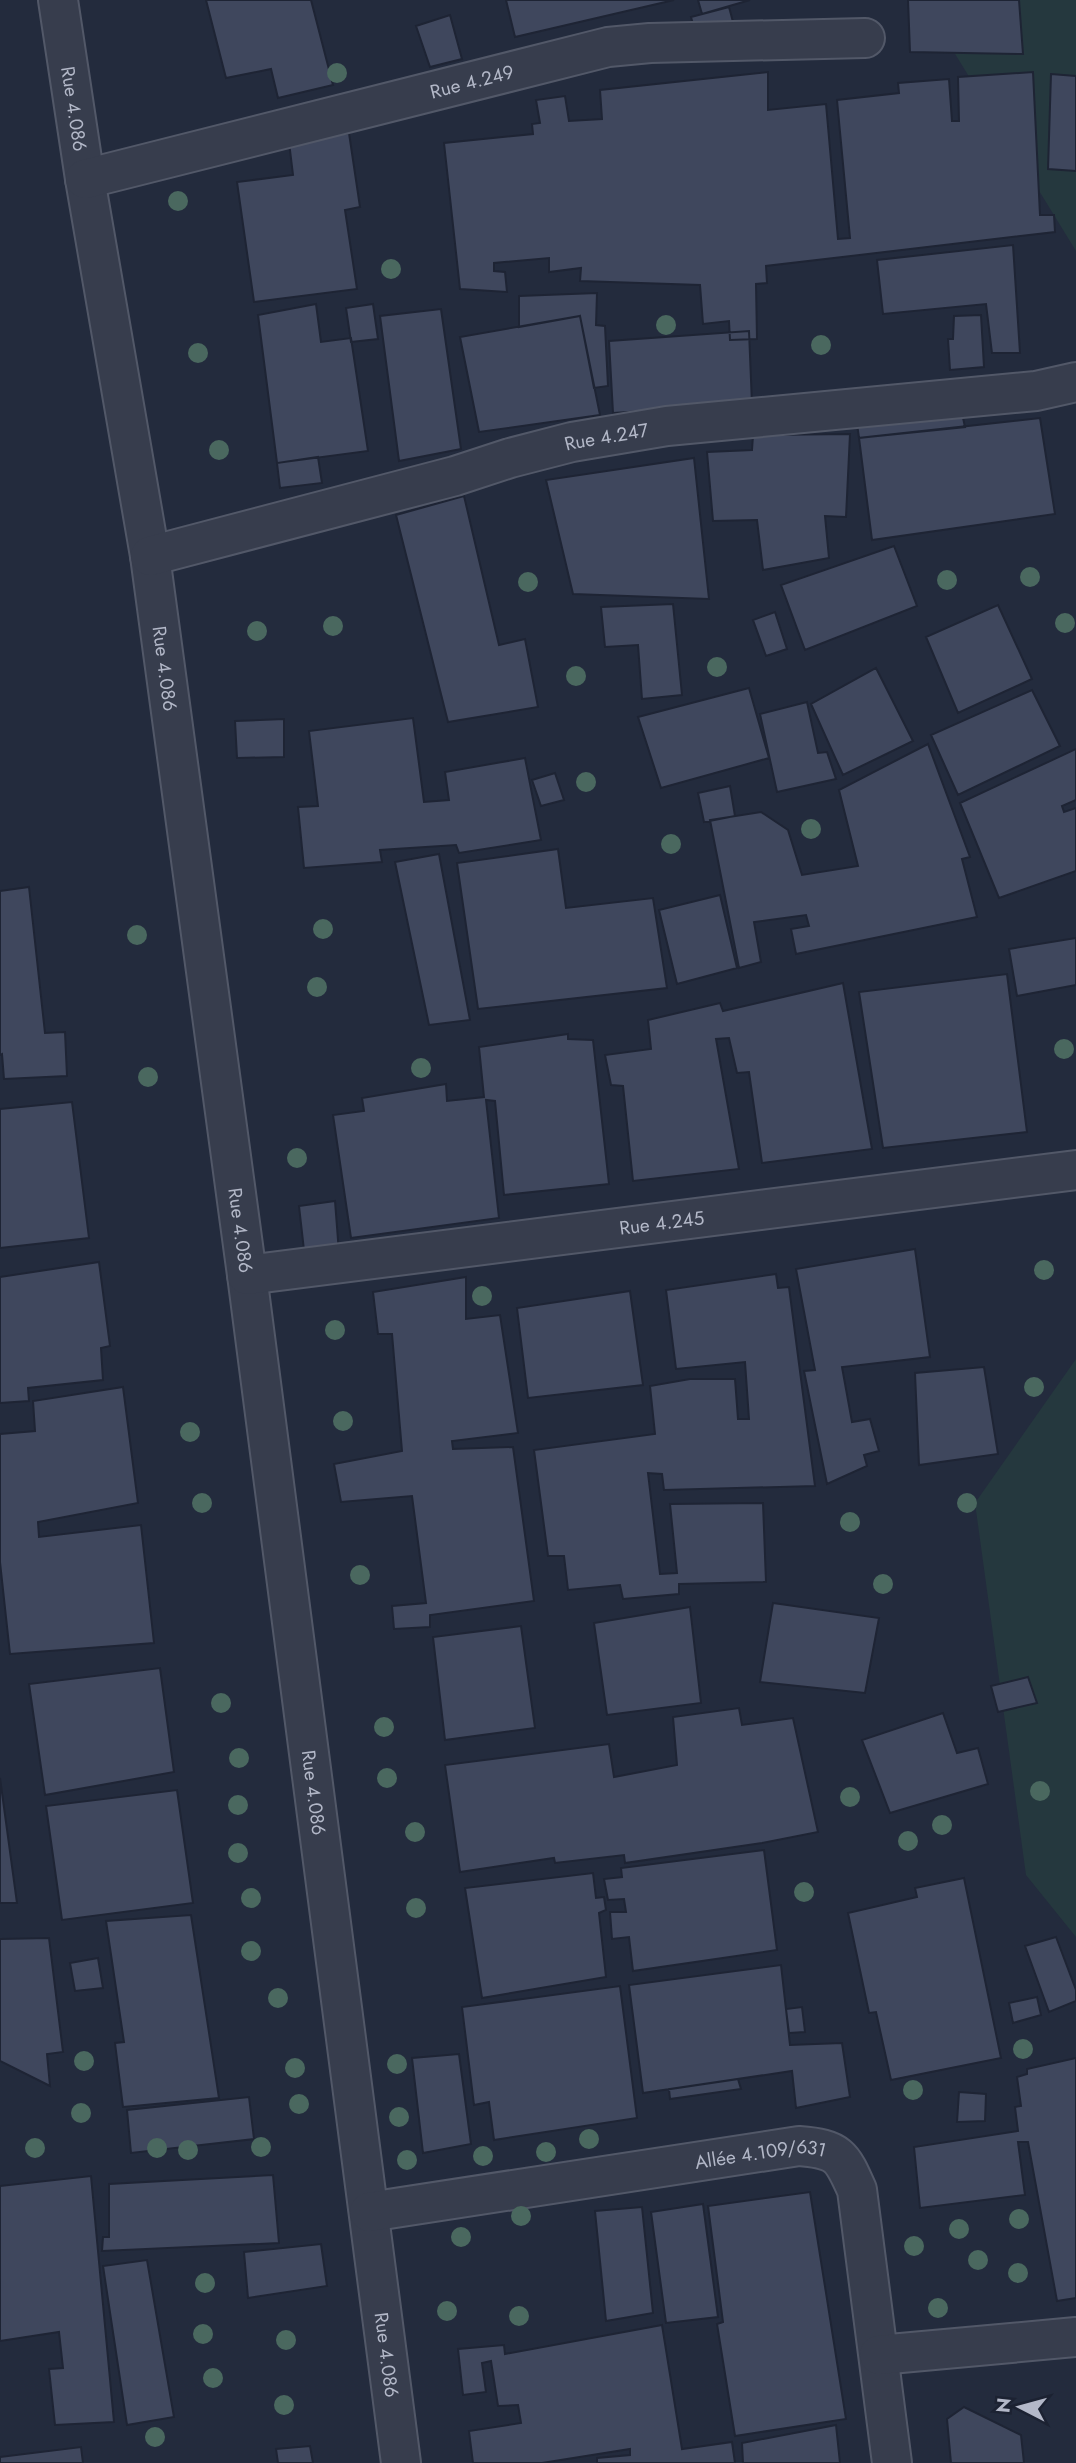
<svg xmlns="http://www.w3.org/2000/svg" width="1076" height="2463" font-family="Jost,sans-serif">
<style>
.green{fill:#25383e}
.building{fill:#3f475d;stroke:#1e2434;stroke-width:2}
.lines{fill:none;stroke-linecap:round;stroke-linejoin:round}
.minor-casing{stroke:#525868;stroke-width:42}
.minor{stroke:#373d4d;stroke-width:38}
.tree{fill:#4a685f}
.labels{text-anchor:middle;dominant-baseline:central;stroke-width:5;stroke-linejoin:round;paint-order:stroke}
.street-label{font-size:19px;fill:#b3b8c8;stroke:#1c2232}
</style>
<rect width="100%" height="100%" fill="#232b3d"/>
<path class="green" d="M922 0H1076V251Z
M1076 1359V1937L1026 1875 975 1503Z"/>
<path class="building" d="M206 0H311L333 85 278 98 271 69 226 78Z
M506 0H674L515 37Z
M698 0H750L702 14Z
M908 0H1019L1023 54 910 52Z
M729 7 736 33 697 40 691 17Z
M450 15 462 59 430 67 416 26Z
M768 72V110L826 104 838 239 850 238 837 100 899 93 898 83 949 79 952 121H959L958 77 1033 72 1040 215H1054L1055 232 766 266 767 283 756 284 757 339 730 340 729 321 703 324 700 285 580 281 581 268 549 272V258L494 263V271L505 272 507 292 460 289 444 143 533 134 532 124 540 123 536 100 565 96 569 121 602 119 600 90Z
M1051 74 1076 76V171L1048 169Z
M349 133 360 207 345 210 357 289 254 302 237 182 293 175 289 142Z
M1013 245 1020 353H992L986 304 883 314 877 260Z
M597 293 596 325 605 326 608 386 594 388 580 316 519 327V296Z
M316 304 321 342 351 338 368 451 277 463 258 315Z
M373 304 378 339 351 342 346 308Z
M441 309 461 449 399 461 380 316Z
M981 315 984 367 950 370 948 339H953L954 316Z
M580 316 600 415 479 432 460 337Z
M749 331 752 404 613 413 609 341Z
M962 413 965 427 859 438 857 424Z
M1040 418 1055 514 872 540 859 438Z
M850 434 846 517 825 516 829 558 763 570 757 520 713 521 707 452 752 450 753 435Z
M318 457 322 483 280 488 277 463Z
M694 458 709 599 573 594 546 480Z
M464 496 499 645 525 639 538 707 448 722 396 515Z
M894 546 917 606 805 650 781 585Z
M673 604 682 695 642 699 638 645 605 647 601 607Z
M998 605 1032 679 958 713 926 637Z
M775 612 787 649 766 656 753 620Z
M876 668 913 741 843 775 811 704Z
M749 688 769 758 661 788 638 717Z
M1032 690 1060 746 958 795 931 735Z
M807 702 818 753 827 752 836 779 777 792 760 714Z
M413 718 424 802 449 800 445 772 525 758 541 840 459 853 456 845 380 850 382 862 304 868 298 807 318 806 309 731Z
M284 719V757L237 758 235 721Z
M928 744 970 857 962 859 977 917 796 954 791 929 809 926 806 915 754 922 761 962 739 968 710 820 761 812 788 830 802 875 858 866 839 790Z
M1076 749V800L1062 806 1064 812 1076 808V871L999 898 960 803Z
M555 773 564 800 541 806 532 780Z
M730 786 735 816 704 822 698 793Z
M558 849 566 908 653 898 667 988 478 1009 457 863Z
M439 854 470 1020 429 1025 395 862Z
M29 887 45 1033 65 1032 67 1076 4 1079 2 1054 0 1055V891Z
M720 895 737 968 677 984 659 910Z
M1076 938V985L1017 996 1009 949Z
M1007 974 1027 1132 883 1148 859 992Z
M843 983 872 1149 762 1163 749 1072 737 1073 729 1038 716 1039 739 1169 633 1181 623 1086 611 1085 605 1055 651 1049 648 1020 720 1003 723 1011Z
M568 1034V1039L593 1040 609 1184 504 1195 495 1101 486 1100 499 1218 351 1238 333 1115 364 1111 362 1098 446 1084 447 1101 484 1097 479 1047Z
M72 1102 89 1238 0 1248V1109Z
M335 1201 339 1253 305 1259 299 1206Z
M915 1249 930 1357 842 1367 852 1422 870 1419 879 1451 864 1455 867 1466 827 1484 804 1371 815 1370 796 1269Z
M99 1262 110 1346 101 1348 103 1380 28 1388 29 1401 0 1403V1277Z
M776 1274 778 1288 789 1287 815 1486 664 1490 662 1474 648 1473 660 1574 677 1573 670 1504 763 1503 766 1582 679 1584V1594L623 1599 620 1585 568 1590 564 1556H548L534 1450 655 1434 650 1386 690 1379H735L738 1419H749L745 1362 676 1369 666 1290Z
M466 1277V1319L500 1315 518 1433 452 1441 453 1449 513 1447 534 1601 430 1615V1627L394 1629 392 1606 426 1603 412 1496 341 1502 334 1464 402 1451 392 1334H378L373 1292Z
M630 1291 643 1385 528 1398 517 1308Z
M984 1367 998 1454 919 1465 915 1373Z
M123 1387 138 1503 38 1522 39 1537 141 1525 154 1643 10 1654 0 1562V1434L35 1431 33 1401Z
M773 1603 879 1618 865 1693 760 1682Z
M690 1607 701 1703 607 1715 594 1623Z
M521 1626 535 1728 445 1740 433 1637Z
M160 1668 174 1772 45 1795 29 1684Z
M1028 1677 1037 1703 998 1712 991 1686Z
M739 1708 742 1725 793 1718 818 1832 762 1843 625 1863 624 1855 555 1863 554 1858 460 1872 445 1765 609 1744 614 1777 677 1765 673 1717Z
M943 1713 957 1753 978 1748 988 1784 890 1813 862 1740Z
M0 1778 17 1903H0Z
M177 1790 193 1903 62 1920 46 1806Z
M764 1850 777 1950 633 1971 629 1937 612 1939 610 1912H626L624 1899 608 1900 604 1879 622 1877 621 1868Z
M593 1873 596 1898 604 1897 606 1910 599 1913 606 1977 482 1998 465 1888Z
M964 1878 1001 2058 891 2080 876 2012 869 2013 848 1913 917 1897 915 1888Z
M191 1915 219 2098 123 2107 115 2043 124 2042 106 1921Z
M1056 1937 1076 1990V2001L1049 2012 1025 1946Z
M49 1938 63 2052 47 2054 50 2086 0 2061V1939Z
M98 1958 103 1988 75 1991 70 1963Z
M781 1965 790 2045 842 2043 850 2097 796 2108 792 2071 643 2093 629 1985Z
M620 1986 637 2118 494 2140 489 2102 474 2105 462 2007Z
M1037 1997 1041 2015 1013 2023 1009 2003Z
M802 2007 805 2032 789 2033 786 2009Z
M459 2054 471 2144 423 2153 412 2058Z
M1076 2058V2298L1057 2301 1028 2142H1018L1025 2195 920 2208 914 2147 1018 2131 1015 2107 1021 2106 1017 2077 1027 2074V2069Z
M738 2079 741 2089 670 2099 669 2089Z
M959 2092 986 2094 985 2121 957 2122Z
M249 2097 254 2139 131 2153 127 2110Z
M273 2175 279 2243 102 2251 103 2237H109V2184Z
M91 2176 114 2422 55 2425 49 2369 63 2368 59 2332 0 2341V2186Z
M810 2192 846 2419 735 2436 717 2324 723 2322 708 2206Z
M703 2204 718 2317 666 2323 651 2212Z
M642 2207 653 2313 606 2321 595 2211Z
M321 2244 327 2286 248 2298 244 2252Z
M147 2260 174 2417 127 2425 103 2266Z
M662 2325 682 2449 732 2442 735 2463H597V2458L630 2455V2449L542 2463H473L469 2431 521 2423 518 2405 498 2406 491 2361 482 2363 486 2392 463 2395 458 2349 504 2345 505 2354Z
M964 2407 1021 2435 1024 2463H951L947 2419Z
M836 2425 840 2463H743L742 2443Z
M310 2446 313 2463H278L276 2449Z
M81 2447 83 2463H0V2457Z"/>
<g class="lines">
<defs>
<g id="minor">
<path id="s1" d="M58 0 85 179 150 556 247 1275 401 2463"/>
<path id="s2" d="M85 179 608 47 650 43 865 38"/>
<path id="s3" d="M150 556 455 476 510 458 572 442 667 426 1036 391 1076 382"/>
<path id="s4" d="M247 1275 1076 1170"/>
<path id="s5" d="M369 2212 799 2146C839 2149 842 2156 857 2190L892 2463"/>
<path d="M879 2355 1076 2337"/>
</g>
</defs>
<use href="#minor" class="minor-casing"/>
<use href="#minor" class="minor"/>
</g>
<g class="tree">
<circle cx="337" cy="73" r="10"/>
<circle cx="178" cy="201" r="10"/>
<circle cx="391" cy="269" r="10"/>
<circle cx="666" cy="325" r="10"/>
<circle cx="821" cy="345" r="10"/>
<circle cx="198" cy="353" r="10"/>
<circle cx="219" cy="450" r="10"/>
<circle cx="1030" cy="577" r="10"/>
<circle cx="947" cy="580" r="10"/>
<circle cx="528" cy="582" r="10"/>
<circle cx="1065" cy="623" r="10"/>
<circle cx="333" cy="626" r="10"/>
<circle cx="257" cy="631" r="10"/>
<circle cx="717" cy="667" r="10"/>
<circle cx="576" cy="676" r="10"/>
<circle cx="586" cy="782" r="10"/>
<circle cx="811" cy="829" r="10"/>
<circle cx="671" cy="844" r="10"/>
<circle cx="323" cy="929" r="10"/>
<circle cx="137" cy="935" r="10"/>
<circle cx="317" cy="987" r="10"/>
<circle cx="1064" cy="1049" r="10"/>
<circle cx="421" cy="1068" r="10"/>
<circle cx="148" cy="1077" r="10"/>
<circle cx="297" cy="1158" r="10"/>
<circle cx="1044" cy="1270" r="10"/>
<circle cx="482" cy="1296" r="10"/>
<circle cx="335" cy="1330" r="10"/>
<circle cx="1034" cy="1387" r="10"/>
<circle cx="343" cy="1421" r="10"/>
<circle cx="190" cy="1432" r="10"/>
<circle cx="202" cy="1503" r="10"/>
<circle cx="967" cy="1503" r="10"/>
<circle cx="850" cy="1522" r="10"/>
<circle cx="360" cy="1575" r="10"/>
<circle cx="883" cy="1584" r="10"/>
<circle cx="221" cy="1703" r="10"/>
<circle cx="384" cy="1727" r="10"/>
<circle cx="239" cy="1758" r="10"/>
<circle cx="387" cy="1778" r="10"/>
<circle cx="1040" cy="1791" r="10"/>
<circle cx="850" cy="1797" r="10"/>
<circle cx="238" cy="1805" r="10"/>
<circle cx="942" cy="1825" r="10"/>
<circle cx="415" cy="1832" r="10"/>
<circle cx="908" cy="1841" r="10"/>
<circle cx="238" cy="1853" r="10"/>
<circle cx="804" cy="1892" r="10"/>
<circle cx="251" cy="1898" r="10"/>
<circle cx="416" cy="1908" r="10"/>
<circle cx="251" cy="1951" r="10"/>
<circle cx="278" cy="1998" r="10"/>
<circle cx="1023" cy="2049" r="10"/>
<circle cx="84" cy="2061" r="10"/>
<circle cx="397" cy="2064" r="10"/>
<circle cx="295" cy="2068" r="10"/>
<circle cx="913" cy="2090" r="10"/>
<circle cx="299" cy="2104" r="10"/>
<circle cx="81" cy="2113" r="10"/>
<circle cx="399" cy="2117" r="10"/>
<circle cx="589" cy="2139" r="10"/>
<circle cx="261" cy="2147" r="10"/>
<circle cx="35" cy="2148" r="10"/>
<circle cx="157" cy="2148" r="10"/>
<circle cx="188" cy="2150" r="10"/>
<circle cx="546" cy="2152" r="10"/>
<circle cx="483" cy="2156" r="10"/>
<circle cx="407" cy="2160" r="10"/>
<circle cx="521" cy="2216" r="10"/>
<circle cx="1019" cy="2219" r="10"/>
<circle cx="959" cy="2229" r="10"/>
<circle cx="461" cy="2237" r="10"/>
<circle cx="914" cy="2246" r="10"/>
<circle cx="978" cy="2260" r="10"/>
<circle cx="1018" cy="2273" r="10"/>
<circle cx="205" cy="2283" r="10"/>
<circle cx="938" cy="2308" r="10"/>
<circle cx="447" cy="2311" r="10"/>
<circle cx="519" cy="2316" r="10"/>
<circle cx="203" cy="2334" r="10"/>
<circle cx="286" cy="2340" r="10"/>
<circle cx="213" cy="2378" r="10"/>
<circle cx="284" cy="2405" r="10"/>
<circle cx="155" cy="2437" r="10"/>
</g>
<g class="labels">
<g class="street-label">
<text stroke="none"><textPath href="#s2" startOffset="399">Rue 4.249</textPath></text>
<text stroke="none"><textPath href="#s1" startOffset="110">Rue 4.086</textPath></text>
<text stroke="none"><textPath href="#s3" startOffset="472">Rue 4.247</textPath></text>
<text stroke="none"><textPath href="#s1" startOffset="677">Rue 4.086</textPath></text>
<text stroke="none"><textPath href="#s4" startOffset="418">Rue 4.245</textPath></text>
<text stroke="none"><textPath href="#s1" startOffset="1244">Rue 4.086</textPath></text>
<text stroke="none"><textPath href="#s1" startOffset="1811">Rue 4.086</textPath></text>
<text stroke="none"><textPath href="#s5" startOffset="396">Allée 4.109/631</textPath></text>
<text stroke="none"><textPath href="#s1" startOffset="2378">Rue 4.086</textPath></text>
</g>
</g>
<g transform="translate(1020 2407) rotate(276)" stroke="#1c2232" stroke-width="5" paint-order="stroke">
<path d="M0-5L12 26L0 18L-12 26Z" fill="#b3b8c8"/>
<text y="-10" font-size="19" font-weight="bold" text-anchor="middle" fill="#b3b8c8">N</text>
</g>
</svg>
